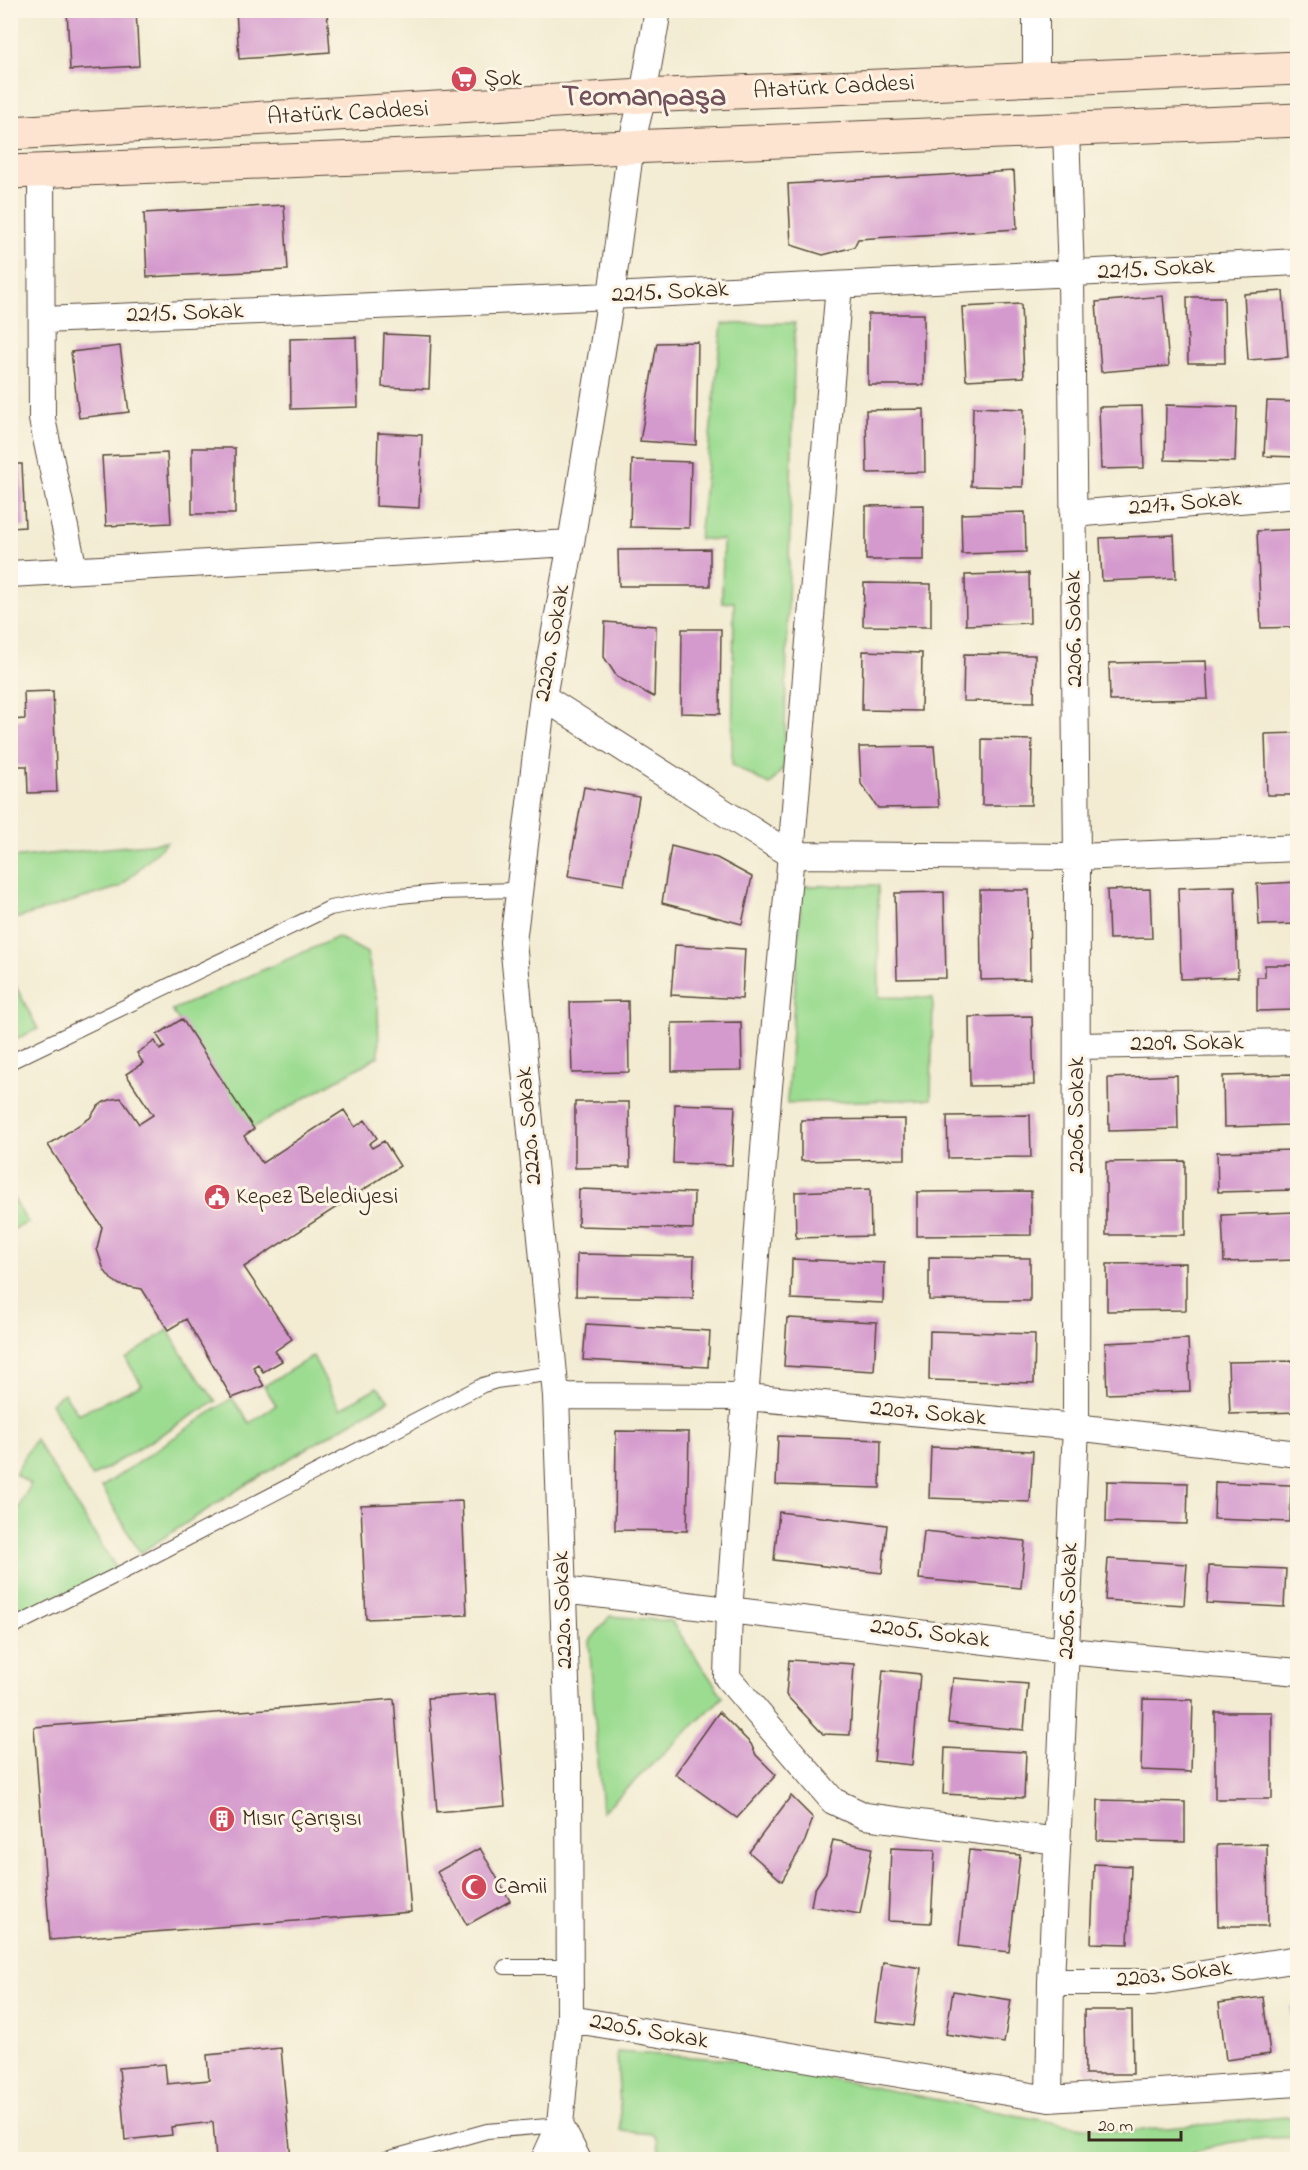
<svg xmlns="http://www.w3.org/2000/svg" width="1308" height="2170" font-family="'Indie Flower',sans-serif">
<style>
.green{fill:#9cdc91;stroke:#6c8358;stroke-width:1.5}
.building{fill:#d499cd}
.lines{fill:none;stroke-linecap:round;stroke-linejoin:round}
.service-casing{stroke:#574739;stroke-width:16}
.minor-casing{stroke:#574739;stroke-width:28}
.secondary-casing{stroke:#574739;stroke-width:35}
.service{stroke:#fff;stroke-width:14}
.minor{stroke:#fff;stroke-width:26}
.secondary{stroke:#fde4d0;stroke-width:33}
.labels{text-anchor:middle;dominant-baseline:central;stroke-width:6;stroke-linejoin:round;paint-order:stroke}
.poi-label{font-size:24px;fill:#3b2a1e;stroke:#fcf5e5;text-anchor:start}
.street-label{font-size:24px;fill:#3b2a1e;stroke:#fcf5e5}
.district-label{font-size:30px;font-weight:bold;fill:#71515b;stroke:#fcf5e5}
</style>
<rect width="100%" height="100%" fill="#fcf5e5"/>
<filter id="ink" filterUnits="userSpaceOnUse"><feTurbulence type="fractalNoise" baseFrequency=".0167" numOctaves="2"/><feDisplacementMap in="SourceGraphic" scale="12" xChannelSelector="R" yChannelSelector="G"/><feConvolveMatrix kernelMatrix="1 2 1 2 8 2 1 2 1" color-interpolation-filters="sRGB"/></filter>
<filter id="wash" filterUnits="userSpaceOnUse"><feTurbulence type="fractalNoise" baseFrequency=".008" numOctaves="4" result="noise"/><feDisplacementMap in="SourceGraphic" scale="24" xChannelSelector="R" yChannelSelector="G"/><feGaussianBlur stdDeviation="1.35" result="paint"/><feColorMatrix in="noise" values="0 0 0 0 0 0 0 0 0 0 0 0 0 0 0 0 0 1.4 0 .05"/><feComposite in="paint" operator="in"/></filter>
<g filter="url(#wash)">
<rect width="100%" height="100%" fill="#f3ecd3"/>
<path class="green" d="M795 323 784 767 770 785 732 765 734 602 722 603 723 540 699 539 722 324Z
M167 842 120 887 11 920V858Z
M878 885 879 997 933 998 931 1099 787 1103 802 886Z
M338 937 367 953 378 1006 379 1056 244 1133 172 1010Z
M11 977 38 1029 11 1041H10Z
M11 1195 28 1223 11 1230H10Z
M168 1330 187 1363 216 1401 92 1477 51 1403 64 1393 78 1414 142 1385 126 1359Z
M313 1356 340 1409 377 1387 389 1400 245 1485 140 1553 102 1487 232 1398 250 1423 276 1405 264 1386Z
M35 1439 116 1568 11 1624 10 1524 31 1484 15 1474Z
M610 1616 671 1621 723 1697 602 1812 589 1642Z
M617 2052 735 2060 1061 2124 1123 2132 1297 2116V2138C1275 2136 1250 2139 1227 2143 1206 2147 1186 2157 1164 2160L660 2159 658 2141 653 2134 621 2131Z"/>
<g id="blocks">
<path class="building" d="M67 10H136L139 66 70 70Z
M236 10H327L330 52 239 59Z
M1014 171 1017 229 858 239 854 247 823 255 791 245 788 184Z
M284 205 288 270 147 277 144 213Z
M1283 291 1288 357 1248 360 1244 294Z
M1163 296 1169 366 1101 372 1096 302Z
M1187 297H1224L1225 363H1188Z
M1021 304 1024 377 966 380 962 307Z
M868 314H924V385H868Z
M384 334 431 336 429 389 382 387Z
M356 337 358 407 291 409 290 339Z
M698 342 696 445 640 441 657 343Z
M120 346 129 412 79 418 71 352Z
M1267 401 1298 402V457L1264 456Z
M1166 405 1237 407 1235 462 1165 460Z
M1142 406 1144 468 1101 469 1099 407Z
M973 407 1024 409 1023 487 971 486Z
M924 409 925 472 867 473 866 410Z
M378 433 422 435 419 508 376 506Z
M192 448H235V514H192Z
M167 453 171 523 106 526 102 456Z
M632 460 691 462 689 528 630 527Z
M10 464H22L25 527 10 528Z
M924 505V560H866V506Z
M1025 512 1026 552 962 554 961 514Z
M1298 529V627L1261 628 1257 531Z
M1174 535 1176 578 1102 581 1100 538Z
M710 549V586H619L618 550Z
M1029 573 1030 623 966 625 965 575Z
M864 583 931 584V627L863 626Z
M605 622 656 626 654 697 617 677 604 657Z
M682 629H721L720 714 681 713Z
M863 651 922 653 921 711 862 710Z
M964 654 1035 655 1034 702 963 701Z
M1206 661 1208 699 1110 701 1109 663Z
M53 691 57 792 28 793 27 766H10V720L25 719 24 692Z
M1298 733V795H1267L1265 734Z
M982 739 1032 740 1031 805H982Z
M934 746 939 807 878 808 861 784 859 747Z
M584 787 639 797 624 885 568 876Z
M671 846 717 858 752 877 742 924 662 903Z
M1298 882V924L1259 925 1257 884Z
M1235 886 1238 977 1181 979 1178 888Z
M1150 889 1152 938 1109 939 1107 890Z
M980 890H1029L1030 979 981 980Z
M944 892 946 978 897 979 895 893Z
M675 945 745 949 742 999 671 995Z
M1265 965H1298V1010L1257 1011V977H1265Z
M628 1001 629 1072 572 1073 570 1002Z
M1032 1016 1034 1085 970 1086 969 1017Z
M182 1019 254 1129 244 1136 262 1163 344 1110 355 1127 365 1120 377 1138 369 1144 372 1148 384 1141 400 1166 244 1267 292 1339 275 1351 282 1361 263 1372 258 1364 253 1367 264 1386 232 1398 186 1319 168 1330 142 1289 120 1285 111 1279 104 1270 97 1249 102 1227 48 1145 90 1118 97 1107 104 1102 113 1099 121 1098 139 1124 153 1115 126 1074 143 1063 137 1053 155 1041 160 1050 165 1047 157 1035Z
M741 1022 742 1070 672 1071V1023Z
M1292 1074 1293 1125 1224 1127 1223 1076Z
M1177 1075 1178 1129 1109 1131 1108 1078Z
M575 1102H629L630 1167 575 1168Z
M675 1104 735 1106 732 1165 673 1163Z
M1030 1115 1031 1157 948 1158 947 1116Z
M905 1119V1159L801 1161V1120Z
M1295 1150 1296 1190 1218 1192 1217 1152Z
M1185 1161V1235H1106V1162Z
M579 1189 694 1193 693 1229 578 1226Z
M870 1189 871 1236 796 1238 795 1192Z
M1031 1191V1235L917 1236V1192Z
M1295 1212 1297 1260 1224 1262 1222 1215Z
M577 1254 694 1256 693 1298 576 1296Z
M929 1257 1030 1258V1301L929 1300Z
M792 1259 884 1263 883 1303 791 1299Z
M1186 1263V1310L1107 1311V1264Z
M787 1318 877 1322 874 1371 784 1366Z
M586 1324 710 1331 708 1367 583 1360Z
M930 1331 1035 1334 1034 1383 929 1380Z
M1188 1339 1190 1391 1107 1394 1105 1343Z
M1297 1361 1298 1412 1230 1414 1228 1362Z
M616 1431 689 1432 687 1531 615 1530Z
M778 1436 881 1440 880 1488 776 1485Z
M931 1447 1033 1451 1030 1502 929 1498Z
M1107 1481 1188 1483 1187 1524 1106 1522Z
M1215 1482 1291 1485 1290 1522 1214 1519Z
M462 1501 467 1615 366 1619 361 1505Z
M779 1512 887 1525 882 1573 774 1560Z
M924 1531 1025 1541 1021 1588 919 1579Z
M1108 1559 1187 1564 1184 1605 1105 1600Z
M1209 1566 1286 1569 1284 1607 1207 1603Z
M789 1660 854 1664 850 1735 823 1734 786 1695Z
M883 1670 920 1674 912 1765 874 1761Z
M953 1678 1028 1684 1024 1730 948 1723Z
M496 1693 505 1806 437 1812 428 1698Z
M394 1699 411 1912 50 1940 34 1727Z
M1143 1699 1193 1700 1191 1772 1141 1770Z
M719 1712 751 1744 756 1755 776 1775 737 1818 675 1774Z
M1215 1712H1272V1799H1215Z
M945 1748 1026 1752 1024 1798 943 1794Z
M791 1796 813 1818 805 1841 782 1881 749 1852Z
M1098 1800 1185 1802V1842L1097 1840Z
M833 1840 872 1848 860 1914 811 1906 814 1890 826 1872Z
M1267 1844 1268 1926H1218L1217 1845Z
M480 1848 510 1901 467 1925 437 1872Z
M891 1848 935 1850 931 1923 888 1921Z
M969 1850 1020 1855 1009 1952 959 1946Z
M1094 1864 1131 1866 1128 1944 1091 1943Z
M883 1962 921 1968 913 2026 875 2021Z
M953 1991 1011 2000 1004 2043 946 2034Z
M1263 1997 1270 2054 1226 2060 1219 2003Z
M1290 2006H1298V2053H1296Z
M1084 2010H1132L1133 2074H1085Z
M281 2048 291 2160H216L213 2122 171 2127 172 2135 125 2140 119 2068 165 2064 167 2084 209 2080 207 2055Z"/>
</g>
</g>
<g filter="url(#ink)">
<use href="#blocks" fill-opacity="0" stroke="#574739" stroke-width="1.5"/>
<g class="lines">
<defs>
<path id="service" d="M10 1062 330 908 390 897 440 892 519 890
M10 1628 121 1573 483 1385 496 1381 554 1373
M505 1967H570
M383 2160 487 2131 560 2125"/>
<path id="minor" d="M1036 79V10
M41 169 42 419 74 570
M839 285 791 855 768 1097 729 1611 727 1677 833 1801 865 1816 1058 1841
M43 320 611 296 1298 262
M1073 514 1298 495
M10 574 571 543
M543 697 791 855 1077 857 1298 848
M1077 1046 1298 1042
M556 1396 746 1397 1076 1427 1298 1454
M563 1590 1067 1651 1298 1672
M1051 1982H1153L1298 1959
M570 2019 1049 2099 1298 2083
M1049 2099 1051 1982 1076 1427 1077 857 1071 275 1066 130
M544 2160 560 2125
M578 2160 560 2125 570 2019 569 1767 556 1396 513 942 543 697 571 543 611 296 631 145 643 96 658 10"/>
<path id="secondary" d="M10 133 643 96 1298 68
M10 172 1298 120"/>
</defs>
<use href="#service" class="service-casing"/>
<use href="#minor" class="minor-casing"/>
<use href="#secondary" class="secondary-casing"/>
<use href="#service" class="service"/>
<use href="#minor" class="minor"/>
<use href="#secondary" class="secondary"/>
</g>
</g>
<defs>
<symbol id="supermarket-disc" viewBox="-11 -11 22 22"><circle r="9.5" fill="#d1495b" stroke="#fcf5e5"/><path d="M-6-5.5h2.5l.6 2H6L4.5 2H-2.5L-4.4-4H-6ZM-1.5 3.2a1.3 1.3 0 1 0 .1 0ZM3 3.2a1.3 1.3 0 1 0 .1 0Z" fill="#fff"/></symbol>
<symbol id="civic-disc" viewBox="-11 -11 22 22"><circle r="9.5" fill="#d1495b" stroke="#fcf5e5"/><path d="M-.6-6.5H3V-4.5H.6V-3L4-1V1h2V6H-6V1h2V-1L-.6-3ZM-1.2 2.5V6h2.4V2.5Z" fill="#fff"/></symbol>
<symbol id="building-disc" viewBox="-11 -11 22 22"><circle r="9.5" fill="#d1495b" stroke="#fcf5e5"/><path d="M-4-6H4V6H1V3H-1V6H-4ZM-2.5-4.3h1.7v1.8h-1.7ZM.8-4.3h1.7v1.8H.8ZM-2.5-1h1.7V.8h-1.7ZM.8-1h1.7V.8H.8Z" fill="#fff"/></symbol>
<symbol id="mosque-disc" viewBox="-11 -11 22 22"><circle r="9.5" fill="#d1495b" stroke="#fcf5e5"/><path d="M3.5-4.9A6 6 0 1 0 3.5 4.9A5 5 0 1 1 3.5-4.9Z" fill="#fff"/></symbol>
</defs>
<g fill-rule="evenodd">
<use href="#supermarket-disc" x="449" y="64" width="30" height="30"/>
<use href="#civic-disc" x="202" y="1182" width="30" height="30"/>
<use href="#building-disc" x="207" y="1804" width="30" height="30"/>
<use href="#mosque-disc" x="459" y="1872" width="30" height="30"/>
</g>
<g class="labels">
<g class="poi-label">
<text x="484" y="79">Şok</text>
<text x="236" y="1197">Kepez Belediyesi</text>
<text x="242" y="1819">Mısır Çarışısı</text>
<text x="494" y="1887">Camii</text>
</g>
<g class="street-label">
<text transform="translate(834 88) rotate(-3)">Atatürk Caddesi</text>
<text transform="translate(348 114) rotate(-3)">Atatürk Caddesi</text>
<text transform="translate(1156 270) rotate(-3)">2215. Sokak</text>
<text transform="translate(670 293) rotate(-3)">2215. Sokak</text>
<text transform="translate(185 314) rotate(-2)">2215. Sokak</text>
<text transform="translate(1185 504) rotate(-5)">2217. Sokak</text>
<text transform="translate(1075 629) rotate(-91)">2206. Sokak</text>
<text transform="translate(553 643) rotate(-80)">2220. Sokak</text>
<text transform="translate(1187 1044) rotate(-1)">2209. Sokak</text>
<text transform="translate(1077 1115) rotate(-90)">2206. Sokak</text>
<text transform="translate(530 1126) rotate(-95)">2220. Sokak</text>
<text transform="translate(928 1414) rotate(5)">2207. Sokak</text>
<text transform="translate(1069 1601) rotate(-88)">2206. Sokak</text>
<text transform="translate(564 1610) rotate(-92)">2220. Sokak</text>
<text transform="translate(930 1634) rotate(7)">2205. Sokak</text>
<text transform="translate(1174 1975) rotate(-6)">2203. Sokak</text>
<text transform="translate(649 2032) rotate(10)">2205. Sokak</text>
</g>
<g class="district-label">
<text x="644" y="98">Teomanpaşa</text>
</g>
</g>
<rect width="1308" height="2170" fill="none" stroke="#fcf5e5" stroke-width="36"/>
<path d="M1089 2131v9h92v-9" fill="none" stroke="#3b2a1e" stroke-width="3"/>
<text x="1098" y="2131" font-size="18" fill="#3b2a1e" stroke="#fcf5e5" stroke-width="4.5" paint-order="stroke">20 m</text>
</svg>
